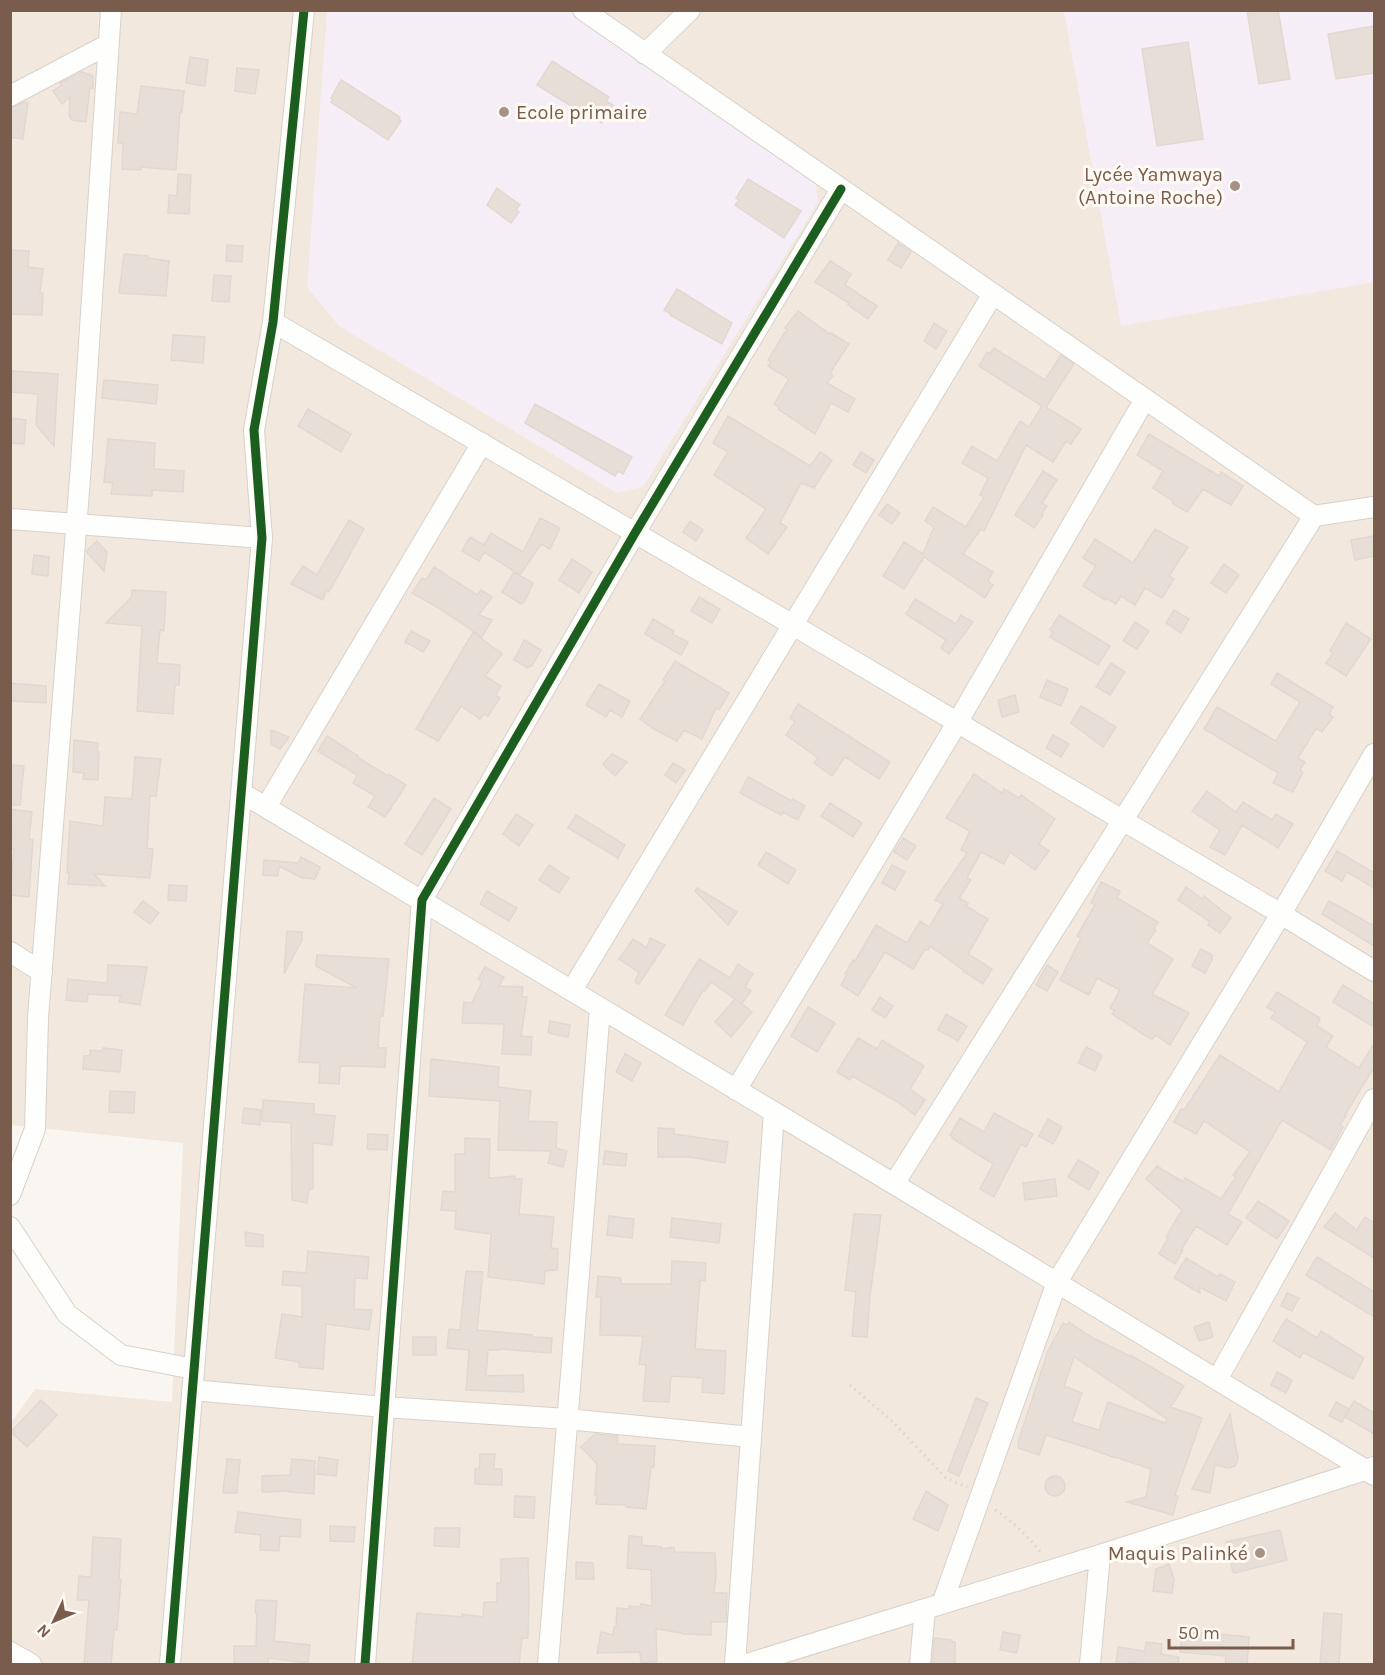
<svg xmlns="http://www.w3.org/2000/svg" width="1385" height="1675" font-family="Karla,sans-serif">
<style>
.residential{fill:#f2e8de}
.education{fill:#f6eef6;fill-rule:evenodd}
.building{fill:#e6ded7;stroke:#e2d8d2;stroke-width:1.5;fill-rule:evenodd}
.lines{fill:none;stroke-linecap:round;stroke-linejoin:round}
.minor-casing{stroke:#d7d1cb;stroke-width:22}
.path{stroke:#dcd5d0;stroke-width:3;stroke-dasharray:1.5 4.5;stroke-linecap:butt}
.minor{stroke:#fefefd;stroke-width:20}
.cycleway-casing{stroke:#fffaf3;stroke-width:13}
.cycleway{stroke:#1b5e20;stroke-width:9}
.poi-dot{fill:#a69286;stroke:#fffaf3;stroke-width:2}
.labels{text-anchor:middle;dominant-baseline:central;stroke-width:6;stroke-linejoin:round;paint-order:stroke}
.poi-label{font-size:20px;fill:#7a5c4d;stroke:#fffaf3;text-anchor:end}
</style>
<rect width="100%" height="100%" fill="#f9f5f0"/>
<path class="residential" d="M11 11H1374V1664H11V1423L35 1389 172 1402 183 1143 11 1125Z"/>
<path class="education" d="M327 11H573L815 176 818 202 643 487 617 493 339 326 307 287Z
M1064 11H1247L1259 83 1278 11H1374V26L1328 34 1336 78 1374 73V282L1121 326ZM1188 43 1203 139 1158 146 1142 50Z"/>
<path class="building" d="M1247 10H1278L1290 79 1259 84Z
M1374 26V73L1336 79 1328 34Z
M1188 42 1203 139 1157 146 1142 49Z
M190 57 208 60 205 86 186 83Z
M552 61 609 97 606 101 613 105 602 123 595 119 594 120 537 85Z
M237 68 259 70 255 94 235 91Z
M82 72 93 76V88L90 87 86 122 72 120 69 115 70 97 62 104 53 91 61 86 60 83Z
M341 80 400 117 399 119 401 121 388 140 331 102 333 99 331 98Z
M141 86 184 91 182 112 180 111 176 170 141 167V170L122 169 123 143H118L120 112 137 114Z
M24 102 28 103 23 139 10 137V108Z
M178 174 191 175 189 214 168 213 169 195 177 196Z
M748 179 801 211 784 238 735 205 739 200 736 198Z
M497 188 520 205 516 210 519 212 511 223 487 205Z
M898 243 911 252 901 268 888 260Z
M227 245 243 246 242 262 226 261Z
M10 250 29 251 28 267 43 269 40 293H43L42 315 10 314Z
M124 254 148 256V258L169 261 166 296 119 293Z
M830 261 851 274 845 285 877 306 868 319 848 305 849 303 815 282Z
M214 275 231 276 229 302 212 301Z
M677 289 732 323 722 344 670 315 671 314 664 310Z
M798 311 830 334 831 333 849 344 830 373 833 376 827 383 855 399 848 412 831 403 815 434 778 409 779 407 774 404 789 379 768 366 771 362 768 360 787 329 785 328Z
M934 323 947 331 936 349 924 341Z
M173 335 205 337 203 363 171 360Z
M994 348 1045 380 1061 355 1074 364 1046 407 1081 429 1071 444 1066 441 1053 462 1026 445 984 531 981 529 963 554 993 572 988 581 993 585 985 598 924 557 904 589 883 576 904 542 923 554 934 527 925 521 933 507 966 527 984 497 980 495 988 478 962 463 972 446 997 461 1020 421 1029 427 1042 406 979 366 987 352 990 354Z
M12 371 58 374 54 446 36 425 38 394 10 392Z
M104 380 158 385 156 404 102 398Z
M535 404 632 457 623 474 618 471 615 476 525 423Z
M308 409 351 434 341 452 298 426Z
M728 416 810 466 820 452 832 460 814 488 801 483 780 523 787 527 768 554 746 538 766 509 714 475 728 452 713 443Z
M10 418 26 420 24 444 10 443Z
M1149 434 1219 476 1221 472 1243 486 1231 505 1203 489 1187 512 1172 503 1173 501 1153 488 1163 471 1137 455Z
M108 439 155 443 154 469 184 471 183 492 152 490V496L111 494 113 483 104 482Z
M861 452 874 460 866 473 853 465Z
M1043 471 1057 480 1042 503 1047 506 1042 514 1043 515 1034 528 1015 515Z
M887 504 900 513 892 524 879 515Z
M540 518 560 528 550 549 541 544 520 575 484 552 479 561 462 551 470 537 484 545 491 533 523 552Z
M349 520 364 529 329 592 326 590 323 600 291 584 303 566 317 575Z
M690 521 703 530 696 541 683 532Z
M1155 529 1188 547 1169 576 1174 579 1162 598 1145 588 1135 605 1121 596 1116 604 1106 598 1105 600 1083 586 1096 566 1083 558 1095 539 1133 563Z
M1374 536V556L1355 560 1351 540Z
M97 541 107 552 104 571 86 551Z
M34 555 49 557 48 576 32 574Z
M572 559 592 572 579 593 559 580Z
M1224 564 1239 575 1226 593 1211 583Z
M434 567 477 595 481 590 492 597 479 615 492 620 482 637 437 607 412 593 422 578 426 580Z
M514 572 533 583 525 601 521 604 502 592Z
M132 590 166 592 164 631 160 630 157 663 180 665 179 685H175L173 714 137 711 142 626 106 623 131 598Z
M699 597 720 609 712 623 691 611Z
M915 599 956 624 961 615 973 622 949 654 941 648 946 640 906 614Z
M1174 610 1189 619 1181 633 1166 623Z
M1059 615 1110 646 1098 665 1050 637 1053 632 1050 630Z
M653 619 674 631 672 634 688 642 681 655 645 634Z
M1135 622 1149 631 1137 649 1123 641Z
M1346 623 1371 639 1346 676 1326 663 1333 653 1330 651Z
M411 631 430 641 423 652 405 642Z
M473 632 502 654 485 676 501 686 496 695 500 698 488 716 484 714 480 719 461 706 438 741 416 729Z
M524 640 541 650 532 666 530 665 528 668 514 660Z
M675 661 729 693 719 710 716 708 702 739 684 730 677 741 654 729 640 719 665 681 663 680Z
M1111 663 1125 672 1110 695 1096 687Z
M1277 673 1333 707 1329 714 1333 717 1322 732 1316 728 1298 758 1305 762 1300 770 1303 772 1293 792 1273 783 1278 773 1204 729 1217 707 1276 741 1300 702 1271 684Z
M1047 680 1068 689 1061 706 1040 697Z
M10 683 46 686V703L10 701Z
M599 684 630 701 622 717 610 710 606 717 586 705Z
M1015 695 1019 712 1002 717 998 700Z
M798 704 890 762 879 779 845 757 832 776 814 763 818 758 786 735 795 722 790 718Z
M1081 706 1116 727 1103 747 1071 723Z
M271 730 289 737 280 749 271 744Z
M1053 735 1069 744 1061 757 1046 748Z
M327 736 358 756 357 757 388 776 389 774 406 785 385 817 368 807 375 796 353 783 357 775 318 751Z
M74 740 98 743 97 752H99L98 780 83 779 84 773 73 772Z
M612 754 627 762 615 776 603 764Z
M135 757 161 759 156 796H150L147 848 153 849 150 878 94 874 105 886 68 884 69 873H67L70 821 103 826 105 797 132 799Z
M673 763 685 770 676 783 665 775Z
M10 765 24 766 20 805H10Z
M974 774 1002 793 1004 789 1019 798 1021 795 1055 819 1039 844 1049 851 1035 870 1010 852 1004 864 981 852 967 878 971 880 959 898 968 903 966 906 988 919 968 954 992 969 983 984 963 971V970L930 946 928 950 925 949 913 969 885 952 858 996 841 985 847 975 845 974 853 960 855 961 876 925 907 943 920 921 929 927 943 904 935 900 967 853 961 850 970 831 946 818Z
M748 777 792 801 793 799 805 806 798 820 783 812 781 815 740 793Z
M1207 791 1236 812 1243 802 1272 820 1276 814 1293 824 1278 848 1242 825 1225 855 1210 847 1220 830 1192 811Z
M434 798 451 809 422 855 405 844Z
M830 803 862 823 853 837 821 816Z
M10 809 32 812 29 839 33 840 29 897 10 895 14 849H10L12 829H10Z
M516 814 533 825 519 846 503 834Z
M576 815 625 845 618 858 568 828Z
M903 838 916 846 907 860 894 852Z
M1337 851 1374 873V888L1347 872 1342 881 1325 871Z
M766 852 796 870 788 884 758 865Z
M301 857 320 867 315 879 302 878 279 866 278 876 263 875 264 860 298 863Z
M549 865 569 878 559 893 539 880Z
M892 865 905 872 895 890 882 883Z
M1101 882 1120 891 1117 898 1158 922 1154 929 1156 930 1147 943 1173 959 1152 994 1189 1013 1170 1045 1155 1035 1152 1040 1112 1014 1115 1011 1110 1008 1120 990 1097 978 1089 995 1060 980 1081 938 1077 936 1095 905 1091 903Z
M169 885 187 886 186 901 168 900Z
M1186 887 1203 899 1204 896 1231 918 1220 933 1208 925 1210 922 1178 900Z
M697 888 737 912 728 925 695 891Z
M487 891 517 908 509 921 480 904Z
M143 901 159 913 150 924 134 912Z
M1329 901 1374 926V946L1322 914Z
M287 931 302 932V940L284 974Z
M650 938 665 945 639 984 635 982 639 972 619 959 633 939 647 948Z
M1201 949 1212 955V960L1205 973 1192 966Z
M317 955 389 959 383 1016H380L378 1048H386L385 1067 343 1066 340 1067 339 1084 319 1083 320 1063 299 1062 305 984 357 988 316 966Z
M699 959 730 978 738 964 753 974 745 987 751 991 742 1003 740 1002 752 1012 731 1037 715 1022 735 999 711 982 705 991 703 990 683 1025 665 1015Z
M108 965 147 967 140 1005 119 1002 121 996 88 994 87 1002 66 1000 68 979 107 983Z
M1047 965 1058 972 1047 991 1036 985Z
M485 967 504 977 499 986 523 987 522 997H527L521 1036 532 1037 531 1055 502 1054 504 1024 462 1023 464 1002 472 1003 482 982 478 979Z
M1343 985 1374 1004V1027L1333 1002Z
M1277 992 1320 1018 1317 1026 1333 1036 1326 1047 1359 1068 1374 1044V1067L1345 1115 1346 1116 1340 1125 1343 1127 1331 1150 1282 1120 1228 1214 1242 1222 1227 1245 1196 1226 1181 1250H1183L1175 1264 1159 1254 1168 1238 1166 1237 1182 1210 1146 1179 1157 1166 1183 1182 1185 1178 1221 1199 1236 1177 1233 1175 1250 1152 1204 1121 1196 1134 1174 1122 1181 1109 1184 1110 1220 1055 1279 1092 1280 1090 1307 1042 1271 1018 1275 1012 1267 1007Z
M880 997 893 1006 885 1018 872 1010Z
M808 1007 835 1023 817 1052 791 1036Z
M946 1014 967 1026 958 1041 938 1030Z
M550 1021 570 1025 568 1037 548 1033Z
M858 1038 877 1049 882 1040 924 1066 910 1089 925 1100 915 1115 896 1101 852 1076 850 1080 837 1072Z
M1086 1047 1102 1055 1095 1071 1078 1063Z
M103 1048 122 1050 120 1072 83 1069 84 1056H90V1050L102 1051Z
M625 1054 641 1063 632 1081 616 1072Z
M431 1059 499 1067 498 1087 531 1091 528 1121 557 1122 556 1148 567 1151 563 1167 548 1163 551 1151 498 1150 500 1101 429 1096Z
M110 1091 135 1092 134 1113 109 1112Z
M263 1100 314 1104V1114L335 1116 332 1145 313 1143V1189H309L307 1203 292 1200 291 1123 262 1121Z
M244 1108 261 1110 260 1125 242 1123Z
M994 1113 1033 1134 1026 1147 1021 1144 994 1197 980 1189 993 1164 952 1138 953 1137 950 1135 960 1118 984 1132Z
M1048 1119 1062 1127 1053 1144 1039 1136Z
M658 1128 674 1129V1134L728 1142 725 1163 689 1157H658Z
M368 1134 388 1135 387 1150 367 1149Z
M465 1138 490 1139 489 1178 515 1176V1179H522L519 1214 554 1217 551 1248 558 1249 557 1270 545 1271 544 1284 488 1277 491 1234 455 1229 456 1211 441 1210 443 1191 455 1192V1154H465Z
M605 1151 627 1154 625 1166 603 1164Z
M1078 1160 1099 1172 1089 1190 1068 1177Z
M1055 1179 1057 1196 1025 1200 1023 1183Z
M1258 1201 1289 1221 1277 1239 1246 1218Z
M1335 1213 1357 1230 1365 1217 1374 1223V1258L1324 1227Z
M854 1214 881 1215 870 1296 867 1337 852 1336 856 1292 845 1290Z
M609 1216 634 1219 632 1238 607 1235Z
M672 1218 721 1224 719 1243 670 1237Z
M245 1232 263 1235V1247L246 1246Z
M308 1251 369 1257 367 1279 355 1278 354 1309 372 1310 369 1330 326 1324 323 1369 299 1367V1362L275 1358 282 1314 302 1317V1286L282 1285 283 1271 306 1273Z
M1317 1257 1374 1292V1317L1306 1275Z
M1186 1258 1218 1277 1220 1274 1235 1282 1226 1301 1199 1287 1200 1293 1174 1278Z
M672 1261 706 1263 705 1281 700 1280 695 1349 726 1351 724 1394 702 1392 703 1378 671 1376 669 1402 643 1401 646 1365 639 1364 643 1336 600 1335 601 1297H596L598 1276 621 1278V1284H671Z
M466 1271 483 1272 477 1330 532 1335V1337L552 1338 551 1353 499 1349V1350H488L486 1376 523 1375 524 1392 466 1390 469 1350 447 1348 449 1329 460 1330Z
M1287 1293 1299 1298 1292 1311 1281 1306Z
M1286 1319 1317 1338 1321 1331 1364 1358 1353 1379 1303 1352 1300 1358 1273 1341Z
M1069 1322 1093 1338 1132 1357V1356L1184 1386 1171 1407 1202 1418 1175 1495 1178 1496 1173 1515 1127 1502 1146 1497 1151 1469 1115 1457V1458L1085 1447 1046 1435 1039 1455 1018 1448 1019 1443 1018 1442 1048 1351 1063 1323 1067 1325ZM1074 1357 1167 1419 1165 1423 1108 1402 1099 1430 1072 1422 1082 1393 1064 1386Z
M1209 1322 1213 1337 1199 1341 1194 1327Z
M413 1337H436V1355H413Z
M1277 1372 1292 1380 1286 1393 1271 1385Z
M976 1398 988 1403 959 1476 948 1471Z
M41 1400 57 1415 27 1447 11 1432Z
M1354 1401 1374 1413V1434L1345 1417Z
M1336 1402 1349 1409 1342 1422 1329 1416Z
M1230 1414 1238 1459 1237 1462 1235 1466 1228 1468 1215 1465 1210 1493 1192 1489Z
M595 1434 618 1436 617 1444 655 1446 654 1467H651L646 1509 626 1507V1505L596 1504 597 1495H595L597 1464 581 1447Z
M480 1454H495L494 1469H502V1485L475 1484V1469H479Z
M319 1457 338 1460 336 1476 317 1474Z
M227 1459 240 1460 237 1493H223Z
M292 1459 315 1461 314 1494 290 1492V1491L262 1492V1476L290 1475Z
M1045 1486a10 10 0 1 1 20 0a10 10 0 1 1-20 0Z
M926 1491 948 1505 938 1531 913 1519Z
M515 1496 535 1497 534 1518 514 1517Z
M238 1512 301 1520 300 1537 280 1536 279 1551 260 1550 261 1535 235 1532Z
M330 1526 355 1527 354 1542 330 1541Z
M435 1528H460L459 1547 434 1546Z
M1280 1530 1287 1560 1235 1573 1233 1572 1226 1542Z
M629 1536 642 1537V1545L662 1547V1549L674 1547 675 1552 715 1553 716 1576 714 1593H727L726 1622H711V1635L682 1634V1633L656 1629 657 1662 641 1663 640 1652 597 1653 601 1632 613 1635 614 1627H616L617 1608 629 1609V1606L641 1607V1604L652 1606 651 1570 627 1568Z
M93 1537 121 1539 119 1580H121L117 1630H114L111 1665H84L89 1600H77L79 1576 91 1577Z
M528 1558 529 1595 528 1638H522L519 1665H412L417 1613 462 1617V1614L483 1617 484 1602H497V1583H501V1559Z
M576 1562 593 1563 594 1579H576Z
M1169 1564 1174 1579 1172 1593 1153 1591 1156 1569Z
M256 1600 277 1601 274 1641 310 1645 308 1663 268 1658V1665H234V1646H256L257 1613H255Z
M1324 1613 1342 1614 1339 1665H1320Z
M1182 1631 1249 1637 1247 1665H1225L1226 1656 1180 1652Z
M1003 1632 1020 1635 1017 1653 1000 1650Z
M934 1638 952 1640V1642H955V1665H932Z
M1146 1642 1162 1644 1161 1654 1179 1657 1178 1665H1151L1130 1662V1665H1116L1118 1647 1145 1651Z"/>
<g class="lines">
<defs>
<path id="minor" d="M583 10 1314 516 1374 507
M645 54 690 10
M10 96 109 44
M273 322 793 625 1281 914 1374 971
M10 519 262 538
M242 793 894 1184 1374 1475
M266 807 482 443
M10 952 42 972
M572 990 993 294
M736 1090 957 723 1145 399
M894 1184 1314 516
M10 1195 35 1129 38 1018 81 465 111 10
M10 1227 67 1314 121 1355 194 1369
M1217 1380 1374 1099
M192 1390 384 1407 567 1419 751 1437
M942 1604 1057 1282 1281 914 1374 754
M10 1652 31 1664
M170 1664 262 538 254 430 273 322 304 10
M365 1664 422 900 635 533 841 189
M548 1664 600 1008
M735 1664 774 1113
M747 1664 1100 1555 1374 1467
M920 1664 925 1609
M1090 1664 1100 1555"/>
</defs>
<use href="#minor" class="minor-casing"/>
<path class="path" d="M850 1385 892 1421 946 1478 967 1487
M995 1510C1014 1522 1028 1537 1042 1554"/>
<use href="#minor" class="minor"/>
<defs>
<path id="cycleway" d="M170 1664 262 538 254 430 273 322 304 10
M365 1664 422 900 635 533 841 189"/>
</defs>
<use href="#cycleway" class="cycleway-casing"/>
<use href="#cycleway" class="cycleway"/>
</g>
<g class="poi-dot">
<circle cx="504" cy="112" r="6"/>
<circle cx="1235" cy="186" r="6"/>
<circle cx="1260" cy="1553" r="6"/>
</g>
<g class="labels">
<g class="poi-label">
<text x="516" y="112" text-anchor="start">Ecole primaire</text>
<text x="1223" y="174">Lycée Yamwaya<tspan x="1223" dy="23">(Antoine Roche)</tspan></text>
<text x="1248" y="1553">Maquis Palinké</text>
</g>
</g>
<rect width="1385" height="1675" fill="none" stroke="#7a5c4d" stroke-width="24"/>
<g transform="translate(54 1621) rotate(226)" stroke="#fffaf3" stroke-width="4.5" paint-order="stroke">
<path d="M0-4.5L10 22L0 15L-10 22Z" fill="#7a5c4d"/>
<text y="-9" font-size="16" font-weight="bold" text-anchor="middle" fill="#7a5c4d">N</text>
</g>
<path d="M1169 1639v9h124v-9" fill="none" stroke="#7a5c4d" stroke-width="3"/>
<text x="1178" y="1639" font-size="18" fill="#7a5c4d" stroke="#fffaf3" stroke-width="4.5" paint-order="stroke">50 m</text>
</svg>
